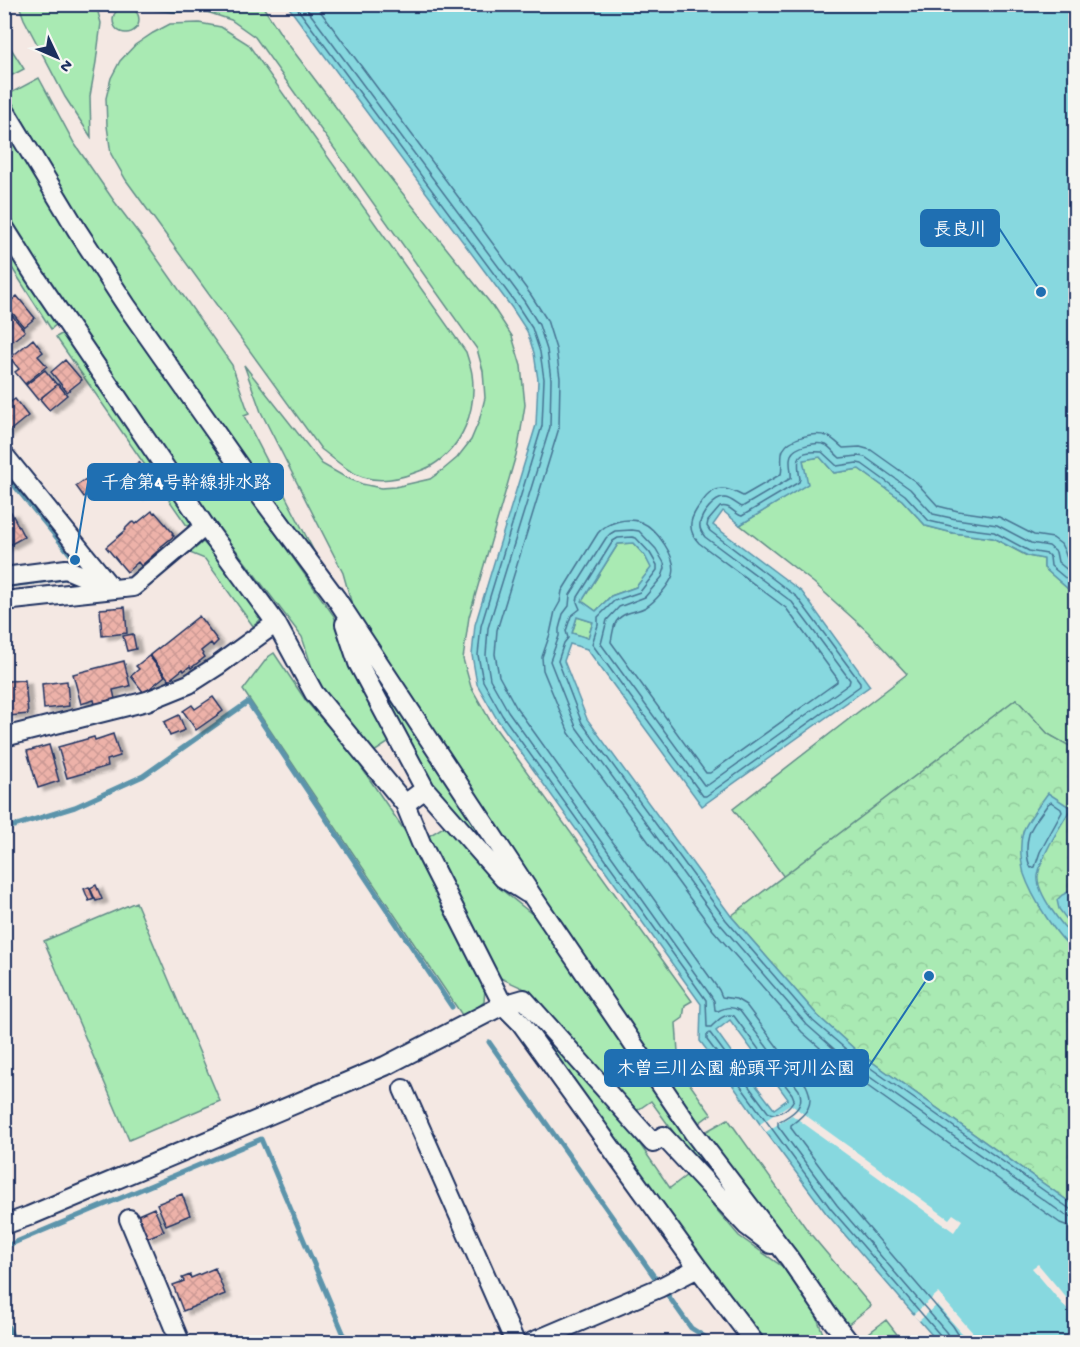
<svg xmlns="http://www.w3.org/2000/svg" width="1080" height="1347" font-family="'Gochi Hand','Klee One',sans-serif">
<style>
.grass{fill:#a9eab3;stroke:#628c88;stroke-width:1.5}
.park{fill:url(#park-crowns);stroke:#628c88;stroke-width:1.5}
.water{fill:#87d8df;stroke:#5c94ab;stroke-width:1.5;fill-rule:evenodd}
.pier{fill:#f4e8e3}
.lines{fill:none;stroke-linecap:round;stroke-linejoin:round}
.shore{stroke:#467392;stroke-width:1.5}
.stream{stroke:#5c94ab;stroke-width:5}
.building{fill:url(#building-cross-hatch);stroke:#1b2f5e;stroke-width:1.5;filter:url(#shadow)}
.minor-casing{stroke:#1b2f5e;stroke-width:22}
.minor{stroke:#f6f6f2;stroke-width:18}
.leader{fill:none;stroke:#1f6fb2;stroke-width:2}
.callout-dot{fill:#1f6fb2;stroke:#f6f6f2;stroke-width:2}
.callout{fill:#1f6fb2;stroke:#1f6fb2;stroke-width:2}
.callout-label{font-size:18px;text-anchor:middle;font-weight:bold;fill:#fff}
</style>
<defs>
<pattern id="park-crowns" width="20" height="18" patternUnits="userSpaceOnUse" patternTransform="scale(1.5)"><rect width="20" height="18" fill="#a9eab3"/><path d="M2 6a3 3 0 1 1 6 0M12 15a3 3 0 1 1 6 0" fill="none" stroke="#91c99c"/></pattern>
<pattern id="building-cross-hatch" width="8" height="8" patternUnits="userSpaceOnUse" patternTransform="scale(1.5)"><rect width="8" height="8" fill="#edb2a9"/><path d="M0 0l8 8M0 8l8-8" fill="none" stroke="#cb9994"/></pattern>
<filter id="shadow"><feDropShadow dx="6" dy="3.5" stdDeviation="1.5" flood-color="#0004"/></filter>
</defs>
<rect width="100%" height="100%" fill="#f4e8e3"/>
<filter id="ink" filterUnits="userSpaceOnUse"><feTurbulence type="fractalNoise" baseFrequency=".0167" numOctaves="2"/><feDisplacementMap in="SourceGraphic" scale="12" xChannelSelector="R" yChannelSelector="G"/><feConvolveMatrix kernelMatrix="1 2 1 2 8 2 1 2 1" color-interpolation-filters="sRGB"/></filter>
<g filter="url(#ink)">
<path class="grass" d="M19 5H96L101 23 96 62 90 96 91 137 65 97 24 19Z
M143 5H262L282 36 372 155 491 304 512 336 521 366 525 405 518 448 469 617 463 659 471 687 491 722 692 1001 685 1005 683 1018 676 1023 678 1052 691 1071 684 1076 711 1114 699 1123 556 917 454 761 354 612 343 573 261 412 244 365 322 464 345 477 362 484 381 488 395 487 430 479 444 469 457 458 471 440 479 421 485 398 483 371 477 349 255 37 231 20 207 12H173L155 10Z
M113 20a13 13 0 1 1 26 0a13 13 0 1 1-26 0Z
M199 23 221 27 248 44 466 352C468 359 471 367 472 374 477 410 463 447 431 466 426 469 419 471 414 473 398 479 379 482 363 477 348 472 334 459 321 449L126 180 111 154 107 126 106 98 111 78 120 61 135 45 153 33 170 24Z
M5 39 24 69 5 79H4Z
M39 78 74 143 114 201 149 247 232 365 249 414 244 416 320 563 261 484 129 292 86 226 7 95Z
M4 123 114 305 334 616 352 666 391 741 371 754 320 692 302 637 236 550 214 525 41 275 5 216Z
M5 236 59 322 51 329 5 257Z
M67 331 196 519 190 530 56 337Z
M820 457 834 473 859 469 902 500 926 526 953 533 993 538 1027 556 1044 559V568L1075 595V810L1070 747 1048 734 1016 699 784 877 733 809 907 674 868 632 814 583 740 525 807 484 803 460Z
M203 542 219 559 262 618 257 623 253 626 205 559 190 553Z
M633 543 645 556 652 568 636 587 611 596 596 611 582 601 618 544Z
M577 617 593 622 588 638 572 633Z
M274 653 306 701 353 755 415 846 485 988 484 1002 464 1018 243 690 268 657Z
M365 659 502 866 469 833 430 780Z
M445 826 497 886 537 918 744 1214 703 1173 651 1101 632 1114 525 989 496 976 427 837Z
M136 902 220 1101 129 1140 44 941Z
M517 1007 541 1025 619 1114 670 1188 687 1175 739 1236 783 1267 815 1312 826 1342H762Z
M728 1119 808 1231 871 1306 846 1326 705 1132Z
M886 1320 903 1342H857Z"/>
<path class="park" d="M1016 699 1048 734 1075 749V1206L858 1052 818 1016 731 916Z"/>
<path class="water" d="M287 5H1075V595L1044 568V559L1028 556 993 538 953 533 926 526 902 500 859 469 834 473 820 457 803 460 808 484 740 525 723 511 713 525 802 592 870 686 702 806 587 649 570 644 564 661 587 719 731 916 818 1016 858 1052 1075 1206V1342H938L826 1213 760 1124 729 1080 744 1070 774 1109 788 1099 730 1020 716 1031 737 1060 722 1070 700 1041 701 1004 497 719 477 684 472 655 475 625 536 425 538 380 534 353 527 331 512 308ZM633 543 645 556 651 568 636 587 611 596 596 611 582 601 618 544ZM577 617 593 622 588 638 572 633Z
M1048 793 1071 808C1061 826 1041 855 1038 876 1036 893 1063 927 1075 938V950C1057 939 1031 895 1024 874 1021 861 1019 845 1023 832 1026 822 1041 803 1048 793Z
M1070 891H1075V930L1059 909 1057 900 1062 895Z"/>
<path class="pier" d="M790 1104 949 1219 953 1214 962 1220 954 1232 792 1115 766 1132 760 1124Z
M1038 1264 1075 1308V1319L1032 1268Z
M938 1293 981 1342H970L937 1305 919 1321 913 1315Z"/>
<g class="lines">
<path class="shore" d="M294 4 517 305 532 328 540 352 544 379 542 426 481 626 478 655 483 681 502 715 706 1000 707 1027H711C717 1021 725 1012 734 1016L792 1094 794 1099C790 1108 777 1118 768 1112L744 1080H740L739 1084 831 1209 941 1336 942 1342
M303 4 524 301 539 325 547 350 551 379 550 427 488 628 486 655 490 679 508 711 711 996 714 1001 715 1010 718 1011C726 1007 732 1006 740 1011L799 1090C806 1107 791 1115 778 1122V1126L837 1205 946 1332 949 1337 950 1342
M315 4 531 295 547 320 556 349 560 378 559 428 497 630 495 654 499 676 516 707 719 990 722 997 736 999 746 1005 806 1085C816 1105 806 1114 791 1125V1128L844 1199 953 1326 958 1334 959 1342
M1076 565 1067 558 1064 550 1061 544 1053 538 1034 535 999 517 958 511 938 506 916 482 871 450 860 447 843 448C838 444 834 439 827 436 814 432 790 437 783 450 780 458 783 467 781 474L743 496C736 493 730 488 721 489 712 490 707 495 702 502 691 516 685 528 699 543L786 608 837 678V682L710 773H706L611 642C612 637 613 629 615 624 621 611 636 613 646 607 655 602 670 584 673 575 678 558 656 528 641 522 627 517 607 522 598 533L562 591 560 602 555 611 550 634 542 657 543 670 569 733 713 930 802 1032 845 1070 1060 1223 1068 1226 1076 1227
M1076 577 1058 562 1056 552 1049 546 1031 543 997 525 956 519 933 514 910 489 865 457 858 456 840 458C835 454 831 448 826 445 817 441 795 446 791 455 788 462 792 471 791 478L742 507C737 505 732 499 725 498 715 497 701 514 700 524 699 529 702 533 705 537L792 602 850 680 849 684 708 785H704L601 644 607 620 619 607 645 597 662 577 665 568 664 563 656 549 639 531 632 530 615 531 610 534 606 538 570 595 569 606 563 614 559 629V636L550 661 576 727 720 924 807 1025 850 1063 1065 1215 1076 1218
M1076 587 1051 566 1050 557 1047 554 1029 551 994 532 955 527 929 521 905 495 862 464 857 463 837 466 822 452C797 450 796 456 800 479L799 482 742 516C734 514 730 504 720 507L708 521 707 526 710 531 797 597 860 682V686L706 796H703L592 644 598 625V617L614 601 640 592 657 570V565L650 553 636 538 632 537 618 538 613 541 578 597 577 602 580 609 571 616 566 631 568 638 564 643 558 661 582 723 726 920 813 1021 855 1057 1070 1209 1076 1211
M1051 802 1061 809 1062 812 1040 852 1035 867 1031 868C1026 859 1026 844 1029 834 1032 824 1042 813 1048 804Z
M710 1033 727 1056V1058L725 1060H722L707 1040V1035Z"/>
<path class="stream" d="M4 473 75 560
M4 586 66 578
M4 829 75 807 143 776 248 702 452 1007
M489 1042 658 1282
M4 1247 261 1139 347 1342
M667 1294 691 1328 713 1342
M4 1318 15 1342"/>
</g>
<path class="building" d="M17 296 35 318 24 327 6 305Z
M4 306 25 331 4 348Z
M33 339 43 352 38 356 47 366 25 384 15 372 19 369 10 358Z
M65 360 82 380 67 392 51 372Z
M45 370 57 385 38 400 26 385Z
M58 384 67 395 49 410 40 399Z
M15 399 28 416 7 433 4 429V407Z
M139 462 154 484 138 495 126 479 130 476 126 471Z
M86 479 94 489 84 497 76 486Z
M152 511 154 513 155 512 173 533 172 534 174 536 158 549 159 550 141 566 138 562 127 572 106 547 126 530 125 529 131 523 134 522 136 524Z
M11 512 24 537 4 548V515Z
M125 607 127 633 102 636 100 609Z
M199 616 218 641 213 646 211 643 201 651 205 657 191 668 190 666 184 671 183 669 169 680 150 655Z
M133 634 136 649 127 651 123 636Z
M149 656 165 676 144 693 131 676 139 669 136 666Z
M124 661 130 686 113 690 115 699 95 704 94 700 81 704 73 674Z
M25 680 28 714 9 716 7 692H9L8 681Z
M67 681 69 706 44 709 42 684Z
M213 697 223 711 196 730 183 711 192 705 195 709Z
M179 715 185 730 170 736 164 722Z
M113 734 120 756 107 760 108 766 67 778 58 747 94 737 95 740Z
M49 745 59 781 38 788 27 751Z
M96 885 102 899 96 901 90 888Z
M89 887 94 899 89 901 84 889Z
M182 1194 190 1215 166 1225 157 1204Z
M154 1208 164 1231 147 1238 138 1215Z
M215 1268 225 1294 183 1311 173 1285 184 1281 182 1278 190 1275 191 1278Z"/>
<g class="lines">
<defs>
<path id="minor" d="M4 109 77 230 126 305 261 497 336 598 533 897 693 1132 789 1258 828 1315 849 1342
M4 227 35 276 205 526 276 623 314 693 405 804
M4 455 112 589
M4 577 66 569 111 588
M4 601 133 587 205 526
M345 624 358 663 425 789
M4 737 147 701 189 684 217 666 276 623
M403 1089 515 1342
M129 1219 180 1342
M4 1225 29 1216 385 1066 503 1005 421 843 405 804 425 789 503 878 527 893
M532 1342 659 1288 698 1268
M754 1342 698 1268 521 1023 503 1005 524 999 653 1143 663 1136 747 1226 771 1244"/>
</defs>
<use href="#minor" class="minor-casing"/>
<use href="#minor" class="minor"/>
</g>
</g>
<path class="leader" d="M1041 292L999 228M75 560L88 482M929 976L868 1068"/>
<g class="callout-dot">
<circle cx="1041" cy="292" r="6"/>
<circle cx="75" cy="560" r="6"/>
<circle cx="929" cy="976" r="6"/>
</g>
<g class="callout">
<rect x="921" y="210" width="78" height="36" rx="6"/>
<rect x="88" y="464" width="195" height="36" rx="6"/>
<rect x="605" y="1050" width="263" height="36" rx="6"/>
</g>
<g class="callout-label">
<text x="960" y="235">長良川</text>
<text x="186" y="488">千倉第4号幹線排水路</text>
<text x="736" y="1074">木曽三川公園 船頭平河川公園</text>
</g>
<rect width="1080" height="1347" fill="none" stroke="#f6f6f2" stroke-width="24"/>
<rect x="12" y="12" width="1056" height="1323" fill="none" stroke="#1b2f5e" stroke-width="2" filter="url(#ink)"/>
<g transform="translate(57 57) rotate(134)" stroke="#f6f6f2" stroke-width="4.5" paint-order="stroke">
<path d="M0-4.5L10 22L0 15L-10 22Z" fill="#1b2f5e"/>
<text y="-9" font-size="16" font-weight="bold" text-anchor="middle" fill="#1b2f5e">N</text>
</g>
</svg>
